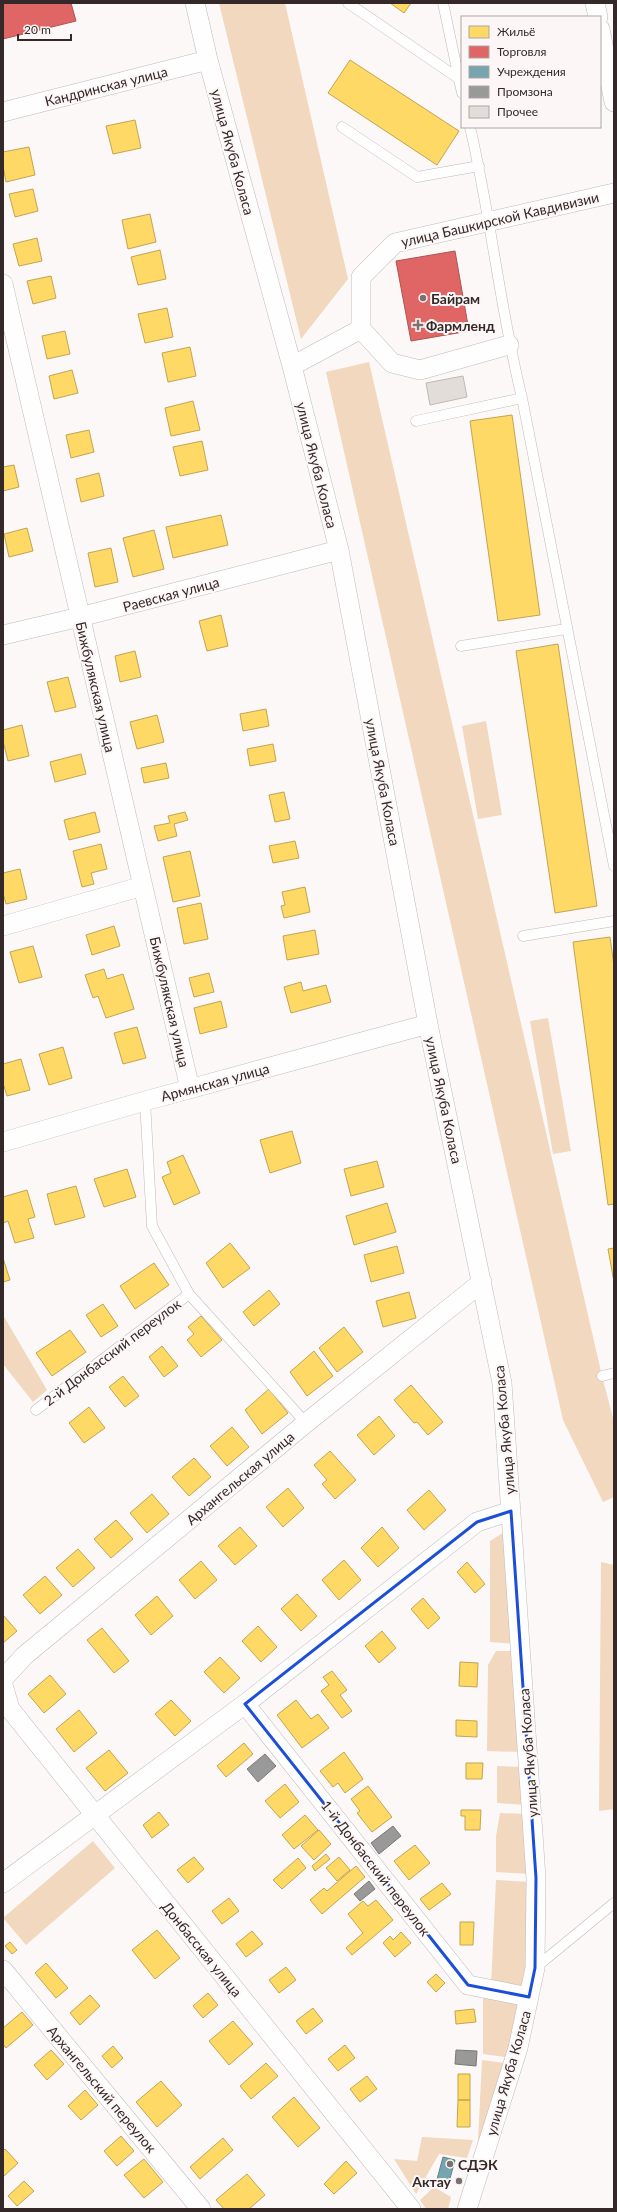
<svg xmlns="http://www.w3.org/2000/svg" width="617" height="2212" font-family="Lato,sans-serif">
<style>
.green{fill:#f1d8be}
.homes{fill:#ffd966;stroke:#c2a453}
.shops{fill:#e06666;stroke:#ac5453}
.public{fill:#76a5af;stroke:#628086}
.industry{fill:#999;stroke:#7b7777}
.building{fill:#e3ddda;stroke:#beb9b7}
.lines{fill:none;stroke-linecap:round;stroke-linejoin:round}
.lane-casing{stroke:#c1bab9;stroke-width:11}
.street-casing{stroke:#c1bab9;stroke-width:20}
.lane{stroke:#fefefe;stroke-width:10}
.street{stroke:#fefefe;stroke-width:19}
.marked{fill:none;stroke:#1d4ed8;stroke-width:3;stroke-linejoin:round}
.poi-dot{fill:#7a7170;stroke:#fcf7f6;stroke-width:1.5}
.labels{text-anchor:middle;dominant-baseline:central;stroke-width:4;stroke-linejoin:round;paint-order:stroke}
.street-label{font-size:14px;fill:#342928;stroke:#fcf7f6}
.poi-label{font-size:14px;font-weight:bold;fill:#342928;stroke:#fcf7f6;text-anchor:start}
</style>
<rect width="100%" height="100%" fill="#fbf8f7"/>
<path class="green" d="M219 3H285L348 279 301 339Z
M369 362 602 1376 614 1422V1497L603 1502 563 1420 326 372Z
M486 721 502 815 478 819 462 726Z
M548 1018 571 1151 553 1154 530 1021Z
M3 1315 47 1390 33 1402 3 1364Z
M509 1529 518 1644 490 1642V1541Z
M601 1562 614 1565V1809L599 1811Z
M496 1651H518L523 1752 487 1751 488 1665Z
M497 1766 523 1767 525 1805 497 1803Z
M500 1813 526 1814 530 1874 496 1872V1836Z
M93 1841 115 1868 26 1945 3 1918Z
M496 1880 531 1882 526 1993 491 1986Z
M483 1989 525 1997 512 2058 483 2054Z
M482 2060 511 2064 471 2172 478 2141Z
M422 2137 473 2140 467 2158 439 2154 416 2194 394 2159 417 2161Z
M434 2187 451 2197 448 2209H426L420 2200Z"/>
<path class="homes" d="M390 3H411L404 13Z
M350 60 459 131 437 165 328 93Z
M135 120 141 148 113 154 106 126Z
M29 147 35 175 6 182 3 166V152Z
M33 189 38 211 15 217 9 194Z
M150 214 156 242 128 249 122 220Z
M37 238 42 261 19 266 13 244Z
M160 250 166 279 138 285 131 257Z
M51 276 56 298 33 304 27 281Z
M167 308 173 337 145 343 138 314Z
M65 331 70 354 47 359 42 336Z
M190 347 196 376 168 382 162 353Z
M72 370 78 393 54 399 49 376Z
M193 401 200 430 171 436 165 408Z
M512 415 540 615 498 621 470 421Z
M89 430 94 452 71 458 66 435Z
M202 441 208 470 180 476 173 447Z
M14 465 19 487 3 491V467Z
M99 473 104 496 81 502 76 479Z
M221 515 228 545 173 558 166 527Z
M27 528 33 551 9 557 4 534Z
M154 530 164 569 133 577 123 538Z
M111 548 118 582 95 587 88 553Z
M221 615 228 646 207 651 199 621Z
M558 644 597 906 555 913 516 651Z
M135 651 141 677 120 682 115 656Z
M68 677 76 707 55 712 47 682Z
M266 709 269 726 243 731 240 714Z
M157 715 164 742 137 749 130 722Z
M22 725 29 756 8 761 3 741V730Z
M273 744 276 761 250 766 247 749Z
M81 754 86 774 55 782 50 762Z
M166 763 169 778 144 783 141 768Z
M284 792 290 819 275 822 269 795Z
M95 812 100 832 69 840 64 820Z
M185 812 188 820 174 824 177 836 158 841 154 826 170 823 168 816Z
M295 841 299 858 273 863 269 846Z
M101 844 107 869 91 873 94 884 82 887 73 851Z
M190 851 200 896 173 902 163 857Z
M20 869 27 899 6 904 3 893V873Z
M305 887 310 912 284 918 281 906 285 905 282 892Z
M201 903 208 939 184 944 177 908Z
M114 926 120 946 92 955 86 935Z
M315 930 319 954 287 960 283 936Z
M610 937 614 966V1204L608 1205 573 942Z
M33 946 42 977 19 983 10 952Z
M104 969 107 979 123 974 134 1009 106 1018 98 996 93 998 85 975Z
M209 973 214 992 194 997 189 978Z
M301 982 303 991 326 985 331 1002 291 1013 284 987Z
M221 1001 227 1027 200 1034 194 1008Z
M137 1027 146 1058 123 1064 114 1033Z
M63 1047 72 1078 49 1085 39 1054Z
M21 1059 30 1090 7 1096 3 1083V1064Z
M292 1131 301 1163 270 1173 260 1140Z
M183 1155 200 1193 174 1205 162 1177 171 1173 167 1162Z
M377 1161 384 1187 351 1196 344 1169Z
M127 1169 136 1197 104 1207 94 1179Z
M76 1186 85 1217 55 1225 47 1194Z
M27 1190 35 1217 28 1219 34 1238 15 1243 8 1221 3 1223V1197Z
M387 1203 396 1232 354 1245 346 1216Z
M230 1243 250 1268 223 1288 206 1263Z
M397 1246 404 1273 371 1282 364 1255Z
M614 1248V1282L608 1249Z
M3 1258 10 1280 3 1282Z
M154 1263 169 1285 135 1309 120 1286Z
M269 1290 280 1304 254 1326 243 1312Z
M409 1292 416 1318 383 1327 376 1301Z
M103 1304 118 1326 101 1337 86 1315Z
M201 1316 222 1340 201 1357 187 1340 194 1334 188 1327Z
M344 1327 363 1352 337 1372 319 1348Z
M70 1330 86 1352 52 1376 36 1353Z
M162 1346 178 1366 164 1377 149 1357Z
M314 1351 333 1376 307 1396 290 1372Z
M123 1376 139 1396 125 1407 109 1387Z
M411 1385 443 1422 428 1435 417 1422 414 1423 394 1400Z
M269 1389 288 1413 262 1434 245 1410Z
M89 1407 105 1428 84 1443 69 1423Z
M379 1416 395 1436 374 1455 357 1435Z
M232 1427 249 1447 227 1466 210 1446Z
M330 1451 356 1480 335 1499 322 1484 327 1480 314 1465Z
M194 1458 211 1477 189 1496 172 1477Z
M288 1488 304 1508 283 1527 266 1507Z
M429 1490 446 1510 424 1530 407 1510Z
M152 1494 169 1514 147 1533 130 1513Z
M116 1520 133 1539 111 1558 94 1539Z
M240 1527 257 1546 235 1565 218 1546Z
M382 1527 399 1548 378 1567 361 1548Z
M78 1549 95 1568 73 1587 56 1568Z
M344 1560 361 1580 339 1600 322 1580Z
M201 1561 217 1580 195 1599 179 1580Z
M467 1562 485 1584 475 1593 457 1572Z
M45 1576 62 1595 40 1614 23 1595Z
M297 1594 317 1616 301 1631 281 1609Z
M157 1596 173 1616 151 1635 135 1615Z
M423 1598 440 1618 428 1629 411 1609Z
M3 1615 17 1631 3 1643Z
M258 1626 277 1647 261 1662 242 1641Z
M102 1628 129 1661 114 1673 87 1640Z
M382 1631 396 1648 379 1663 365 1646Z
M220 1657 240 1678 224 1693 204 1672Z
M460 1662 478 1663 477 1687 459 1686Z
M332 1671 347 1690 340 1695 352 1711 342 1718 321 1691 329 1685 323 1677Z
M50 1675 66 1694 44 1713 28 1694Z
M171 1700 191 1721 175 1736 155 1714Z
M296 1700 311 1719 318 1714 329 1728 302 1748 277 1715Z
M79 1710 97 1733 74 1752 56 1729Z
M456 1720 477 1721V1737L456 1736Z
M244 1743 253 1754 226 1777 217 1766Z
M109 1750 128 1773 105 1791 86 1768Z
M344 1752 363 1779 345 1793 338 1783 333 1787 320 1771Z
M466 1763H483L482 1779H466Z
M285 1784 299 1802 280 1818 265 1801Z
M368 1786 392 1817 372 1832 357 1813 360 1811 351 1799Z
M461 1810H481L480 1830H465V1816H461Z
M159 1812 169 1825 152 1838 143 1825Z
M305 1815 318 1830 294 1849 282 1835Z
M319 1830 331 1844 314 1860 301 1846Z
M415 1845 430 1863 409 1880 394 1861Z
M326 1854 330 1859 315 1871 312 1866Z
M194 1857 204 1869 188 1883 177 1870Z
M339 1857 350 1870 337 1881 326 1868Z
M298 1858 306 1868 282 1889 273 1880Z
M356 1866 365 1877 322 1914 310 1900 324 1888 327 1891Z
M442 1883 451 1894 429 1910 420 1899Z
M229 1898 239 1911 222 1924 212 1911Z
M376 1900 393 1920 352 1955 346 1948 363 1933 348 1914 363 1901 368 1906Z
M460 1922H474L473 1945H460Z
M157 1930 180 1958 155 1979 132 1950Z
M252 1931 263 1944 246 1957 236 1944Z
M401 1932 411 1943 395 1957 383 1943 390 1936 393 1940Z
M10 1942 17 1950 12 1954 5 1946Z
M46 1963 68 1988 56 1998 35 1973Z
M286 1967 296 1980 279 1993 269 1980Z
M436 1974 445 1983 436 1992 427 1982Z
M208 1993 218 2005 203 2018 193 2006Z
M90 1995 100 2006 80 2025 70 2013Z
M313 2008 323 2021 306 2034 296 2021Z
M474 2009 476 2022 456 2024 455 2011Z
M22 2012 33 2025 6 2048 3 2044V2028Z
M233 2021 253 2044 229 2065 209 2041Z
M345 2045 355 2058 338 2071 328 2059Z
M113 2046 123 2058 112 2068 102 2056Z
M51 2050 64 2064 47 2080 34 2065Z
M266 2063 278 2076 251 2099 240 2086Z
M458 2074H470V2100H458Z
M367 2076 377 2089 360 2102 350 2089Z
M161 2081 182 2105 157 2127 136 2102Z
M85 2090 98 2105 81 2120 68 2106Z
M294 2097 320 2128 298 2147 272 2117Z
M458 2100H470V2127H457Z
M121 2136 134 2151 117 2166 104 2151Z
M223 2138 233 2150 200 2179 190 2167Z
M5 2149 18 2163 3 2177V2151Z
M144 2159 163 2182 144 2198 124 2175Z
M346 2161 357 2173 334 2194 324 2184Z
M247 2174 265 2195 249 2209H224L216 2200Z
M24 2181 34 2191 17 2206 8 2196Z"/>
<path class="shops" d="M3 3H71L76 21 3 39Z
M455 251 469 331 411 341 396 261Z"/>
<path class="public" d="M443 2157 455 2160 448 2186 436 2183Z"/>
<path class="industry" d="M265 1754 276 1766 258 1782 247 1769Z
M393 1826 401 1836 379 1854 371 1843Z
M369 1881 375 1889 360 1901 354 1894Z
M456 2050 477 2051 476 2066 455 2064Z"/>
<path class="building" d="M463 376 467 397 430 405 426 383Z"/>
<g class="lines">
<defs>
<path id="lane" d="M348 3 458 78
M443 3 462 93
M342 127 417 177 479 166
M470 127C491 217 500 309 522 398L614 866
M416 421 522 398
M461 646 566 629
M523 936 614 921
M189 1294 306 1423
M602 1376 614 1373
M36 1410 189 1294 152 1226 145 1101
M535 1968 614 1903"/>
<path id="street" d="M195 3 208 60 292 366 339 550 428 1024 502 1383 536 1878 535 1968 518 2048 467 2209
M595 3 598 17
M600 29 614 102
M3 112 208 60
M3 284 190 1089
M361 329 392 363 420 370 509 345
M292 366 361 329V277L395 243 614 193
M3 635 80 617 339 550
M3 926 143 886
M3 1142 145 1101 428 1024
M3 1679 24 1656 306 1423 482 1282
M3 1685 10 1709 411 2209
M245 1704 468 1985 529 1997
M3 1883 245 1704 477 1522 511 1511
M3 1970 201 2209"/>
</defs>
<use href="#lane" class="lane-casing"/>
<use href="#street" class="street-casing"/>
<use href="#lane" class="lane"/>
<use href="#street" class="street"/>
</g>
<path class="marked" d="M511 1511 536 1878 535 1968 529 1997 468 1985 245 1704 477 1522Z"/>
<g class="poi-dot">
<circle cx="423" cy="298" r="4"/>
<path d="M416 319h4v4h4v4h-4v4h-4v-4h-4v-4h4z"/>
<circle cx="450" cy="2164" r="4"/>
<circle cx="459" cy="2181" r="4"/>
</g>
<g class="labels">
<g class="street-label">
<text transform="translate(106 86) rotate(-14)">Кандринская улица</text>
<text transform="translate(233 152) rotate(75)">улица Якуба Коласа</text>
<text transform="translate(500 219) rotate(-13)">улица Башкирской Кавдивизии</text>
<text transform="translate(317 465) rotate(76)">улица Якуба Коласа</text>
<text transform="translate(171 594) rotate(-15)">Раевская улица</text>
<text transform="translate(96 687) rotate(77)">Бижбулякская улица</text>
<text transform="translate(383 782) rotate(79)">улица Якуба Коласа</text>
<text transform="translate(170 1002) rotate(77)">Бижбулякская улица</text>
<text transform="translate(215 1082) rotate(-15)">Армянская улица</text>
<text transform="translate(444 1100) rotate(78)">улица Якуба Коласа</text>
<text transform="translate(112 1352) rotate(-37)">2-й Донбасский переулок</text>
<text transform="translate(504 1430) rotate(-95)">улица Якуба Коласа</text>
<text transform="translate(240 1478) rotate(-40)">Архангельская улица</text>
<text transform="translate(528 1753) rotate(-94)">улица Якуба Коласа</text>
<text transform="translate(376 1868) rotate(52)">1-й Донбасский переулок</text>
<text transform="translate(202 1949) rotate(51)">Донбасская улица</text>
<text transform="translate(508 2073) rotate(-74)">улица Якуба Коласа</text>
<text transform="translate(102 2089) rotate(50)">Архангельский переулок</text>
</g>
<g class="poi-label">
<text x="431" y="298">Байрам</text>
<text x="426" y="325">Фармленд</text>
<text x="458" y="2164">СДЭК</text>
<text x="451" y="2181" text-anchor="end">Актау</text>
</g>
</g>
<rect width="617" height="2212" fill="none" stroke="#342928" stroke-width="8"/>
<rect x="461" y="16" width="140" height="112" fill="#fcf7f6" stroke="#aca5a4"/>
<rect x="469" y="26" width="20" height="12" fill="#ffd966" stroke="#aca5a4"/>
<text x="497" y="36" font-size="12" fill="#342928">Жильё</text>
<rect x="469" y="46" width="20" height="12" fill="#e06666" stroke="#aca5a4"/>
<text x="497" y="56" font-size="12" fill="#342928">Торговля</text>
<rect x="469" y="66" width="20" height="12" fill="#76a5af" stroke="#aca5a4"/>
<text x="497" y="76" font-size="12" fill="#342928">Учреждения</text>
<rect x="469" y="86" width="20" height="12" fill="#999999" stroke="#aca5a4"/>
<text x="497" y="96" font-size="12" fill="#342928">Промзона</text>
<rect x="469" y="106" width="20" height="12" fill="#e3ddda" stroke="#aca5a4"/>
<text x="497" y="116" font-size="12" fill="#342928">Прочее</text>
<path d="M18 34v6h53v-6" fill="none" stroke="#342928" stroke-width="2"/>
<text x="24" y="34" font-size="12" fill="#342928" stroke="#fcf7f6" stroke-width="3" paint-order="stroke">20 m</text>
</svg>
